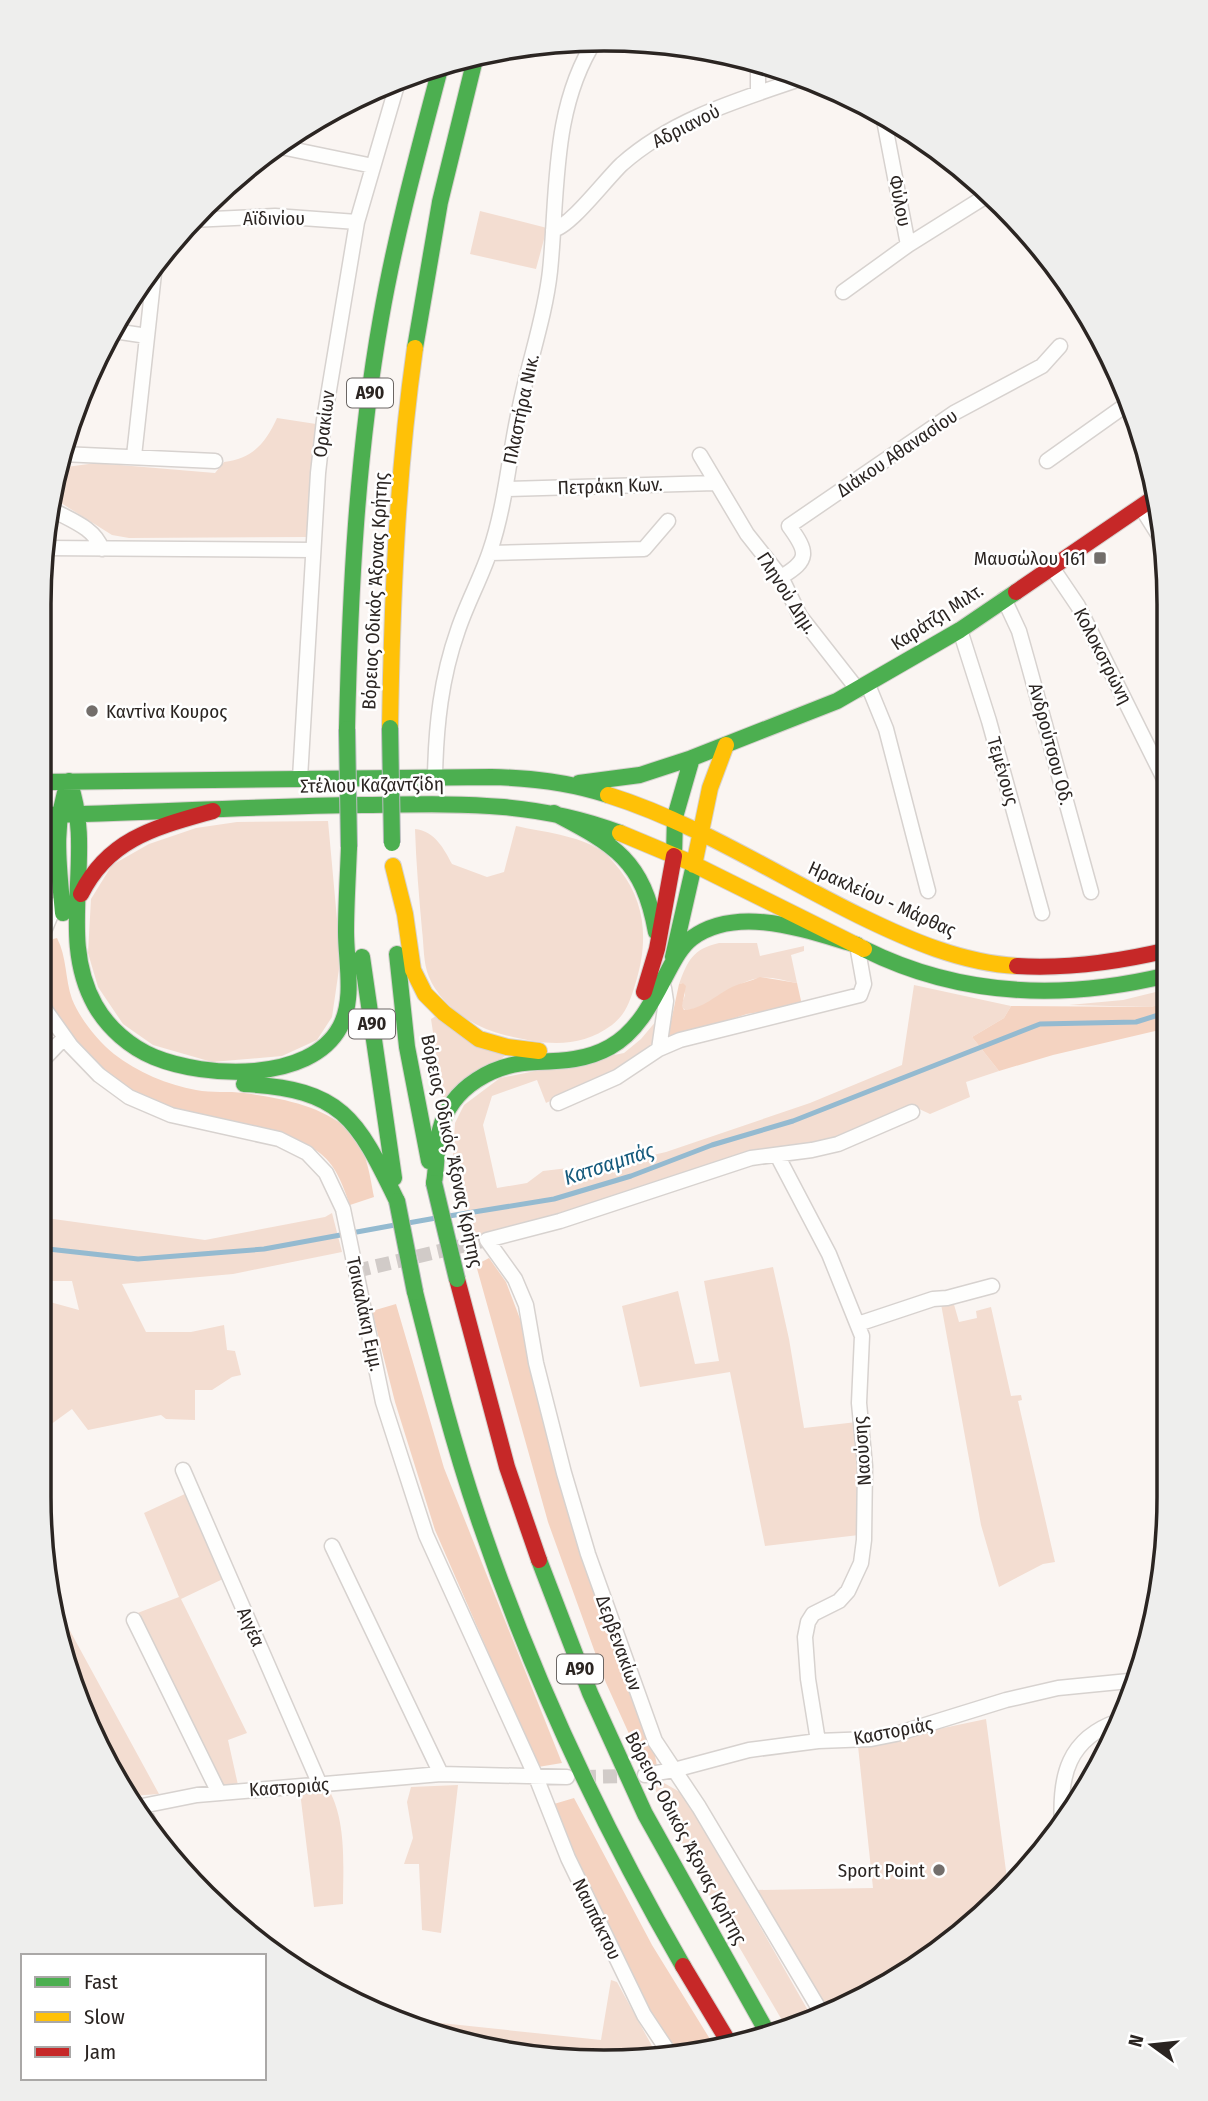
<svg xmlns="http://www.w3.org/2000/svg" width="1208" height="2101" font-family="'Fira Sans Condensed',sans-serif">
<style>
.green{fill:#f3ddd1}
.forest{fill:#f4d3c1}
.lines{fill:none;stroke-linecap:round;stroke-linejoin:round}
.stream{stroke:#94bad0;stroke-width:5}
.street-tunnel{stroke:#d1cbc8;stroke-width:14;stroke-dasharray:14 7;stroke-linecap:butt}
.street-casing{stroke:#d7d2cf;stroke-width:17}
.fast-casing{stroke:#d7d2cf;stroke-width:18}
.slow-casing{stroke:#d7d2cf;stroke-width:18}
.jam-casing{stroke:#d7d2cf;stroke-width:18}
.street{stroke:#fefefd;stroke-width:14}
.fast{stroke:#4caf50;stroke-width:16}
.slow{stroke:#ffc107;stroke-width:16}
.jam{stroke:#c62828;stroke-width:16}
.fast-bridge-casing{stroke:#bbbdc0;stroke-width:18;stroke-linecap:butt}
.fast-bridge{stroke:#4caf50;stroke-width:16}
.poi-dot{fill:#736e6b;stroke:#fff;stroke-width:2.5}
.labels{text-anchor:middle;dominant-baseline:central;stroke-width:5;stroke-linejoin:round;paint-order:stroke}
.shield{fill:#fff;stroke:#6b6664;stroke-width:2}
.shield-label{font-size:18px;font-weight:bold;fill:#2b2522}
.street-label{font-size:19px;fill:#2b2522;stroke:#fff}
.poi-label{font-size:19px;fill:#2b2522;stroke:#fff;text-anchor:end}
.water-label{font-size:21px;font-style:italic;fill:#155a7c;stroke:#fff}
.rim{fill:none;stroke:#2b2522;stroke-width:3.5}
</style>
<rect width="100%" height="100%" fill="#faf5f2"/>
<path class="green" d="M480 211 547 228 536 269 470 254Z
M277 418 316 424 307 537 129 538 112 535 53 498 59 468 96 463 215 473 224 462C253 459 266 442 277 418Z
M328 821 338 930 339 969 332 1017 317 1040 282 1056 212 1062 153 1045 123 1024 98 987 88 953 91 899 112 865 149 844 196 828 237 822Z
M516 826C543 832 578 835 602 851 609 856 614 863 620 870 647 905 648 944 635 985 630 1001 626 1014 612 1025 577 1051 540 1044 501 1034 472 1026 441 1006 429 977 423 963 424 945 422 930 419 896 416 863 415 829 435 831 444 849 452 864L487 877 504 872Z
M719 943H757L760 956 804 946V951L791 955 797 983C785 981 770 976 759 978 732 982 709 1010 685 1010L681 1006 685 995 683 983 679 984C688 960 693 949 719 943Z
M914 985 1011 1006 1004 1018 972 1037 999 1071 966 1082 970 1097 930 1114 917 1108 859 1133 550 1219 470 1237 453 1155 455 1123 464 1105 500 1078 624 1053 641 1039 657 1020C656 1028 656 1040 652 1047 640 1066 568 1094 546 1103L537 1080 492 1096 483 1125 497 1188 527 1183 543 1171 627 1161 666 1152 810 1103 902 1065Z
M1168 989V1002L1151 1007 1069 1005 1123 1000Z
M436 1016 505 1056 443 1100 431 1019Z
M332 1213 342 1252 233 1274 122 1284 146 1332H191L224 1325 227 1350 235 1351 241 1375 232 1377 212 1390H195V1420L166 1419 161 1415 88 1430 72 1409 39 1433V1299L79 1310 72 1281H39V1217L205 1240 325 1217Z
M773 1267 789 1339 804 1428 857 1422 859 1535 765 1546 730 1372 640 1387 622 1306 678 1291 695 1364 719 1361 704 1281Z
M953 1301 959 1322 977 1318 976 1311 991 1307 1011 1396 1021 1395 1022 1400 1018 1401 1055 1562 1043 1564 999 1587 981 1525 941 1304Z
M187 1493 225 1578 181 1599 247 1733 228 1740 238 1785H221L135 1614 179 1597 144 1513Z
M57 1607 159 1794 131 1796 68 1678Z
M986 1719 1008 1886 977 1922 830 2013 755 1890 873 1888 858 1746Z
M664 1783 685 1795 814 2021 786 2027 697 1875 653 1785Z
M458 1785 441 1933 422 1930 419 1864H404L413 1838 407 1802 411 1787Z
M329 1790C347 1823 343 1867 343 1904L314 1907 300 1792Z
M611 1980 617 1982 658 2057 641 2061 457 2043 412 2023V2020L601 2040Z"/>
<path class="forest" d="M57 938C67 957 65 979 72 999 80 1019 98 1041 114 1054 137 1072 168 1085 196 1090 212 1093 228 1091 244 1093 280 1098 320 1105 348 1129 366 1144 370 1176 374 1197L350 1205C342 1184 336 1164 317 1151 273 1122 218 1125 170 1108 148 1100 122 1089 104 1073 90 1060 78 1044 65 1029 38 998 30 976 53 939Z
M760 977 797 983 802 1005 747 1014 667 1040 679 984 683 983 686 986 682 1006 684 1010C703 1009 716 995 732 987 741 983 751 981 760 977Z
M1168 1002V1028L1053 1055 999 1071 972 1037 1004 1018 1011 1006 1151 1007Z
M489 1258 506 1282 525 1332 652 1740 657 1766 645 1769 606 1683 548 1522 476 1265Z
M396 1304 444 1468 562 1763 538 1767 435 1530 395 1402 372 1311Z
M574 1798 652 1945 713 2044 678 2053C626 1984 588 1884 554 1804Z"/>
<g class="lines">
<path class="stream" d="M449 1216 554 1199 631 1176 712 1145 793 1121 1040 1024 1136 1022 1168 1012
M408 1223 436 1218
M39 1248 138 1259 264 1249 395 1225"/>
<path class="street-tunnel" d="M356 1271 487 1240
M582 1777 632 1776"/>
<defs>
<path id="street" d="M758 63V93
M883 115 908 245
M276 146 373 166
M191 220 275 216 357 222
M553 230C571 226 605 180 622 164 674 118 742 99 806 77
M843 292 908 245 991 193
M1083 308 1111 368 1131 403
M114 331 147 336
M62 454 215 461
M700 455 747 534 781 577 800 616 858 690
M134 456 155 264
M1047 461 1130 402
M506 489 715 483
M1141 507 1163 542
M51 509C70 520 94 527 102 549
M43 548 313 550
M490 553 644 549 668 521
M1051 566 1078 606 1168 787
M781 577C810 560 808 552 789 526L954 413 1042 366 1060 346
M1004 599 1019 631 1028 663 1091 892
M960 630 989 721 1042 913
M868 685 886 729 928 891
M435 776C436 726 441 678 458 630 467 603 481 578 490 551 506 504 509 454 520 406 529 361 545 317 550 271 558 193 551 108 596 39
M300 778 318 473 324 420 357 222 399 78
M39 943 55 905
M39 1001 71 1046 99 1075 129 1097 171 1115 279 1139 307 1153 326 1173 343 1209 383 1402 426 1535 536 1777 568 1858 644 2015 670 2054
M659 1049 666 1001 664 988
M39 1064 64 1038
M558 1103 617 1077 659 1049 680 1040 860 995 864 984 857 945
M777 1155 829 1254 862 1336 859 1403 865 1466 864 1540 861 1563 848 1591 839 1601 813 1614 808 1622 805 1637 808 1679 818 1741
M858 1324 933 1299 947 1298 992 1286
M183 1470 320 1785
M332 1546 441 1774
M134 1620 219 1793
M645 1775 674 1770 749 1750 818 1741 871 1739 896 1734 1006 1700 1058 1688 1139 1680
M137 1807 197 1795 441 1774 567 1777
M142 1807 158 1843
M1062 1825C1059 1776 1068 1738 1119 1721
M824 2017 699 1807 655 1741 588 1554 564 1473 536 1363 526 1305 515 1279 487 1240 560 1221 751 1158 812 1150 838 1144 912 1112"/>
<path id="fast" d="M415 348 440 202 476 55
M347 729C350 591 357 453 381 318 396 232 419 149 441 65
M69 781C96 854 56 936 95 1005 108 1028 130 1047 154 1057 205 1078 310 1083 340 1027 355 999 346 962 346 932 346 904 348 875 349 847
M39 782 491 777C532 778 569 782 608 795
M579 783 640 775 692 758
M554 813C615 845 643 860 656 932
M39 815C147 813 255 806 363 805 455 804 533 800 620 833
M674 856 675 817 692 758 837 701 960 630 1016 592
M63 913C59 868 52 825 69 781
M864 949C960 997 1065 1000 1168 975
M397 954 407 1047 429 1161
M362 957 394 1178
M673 957 694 865
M244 1084C343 1089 357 1119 397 1201
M434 1183C437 1165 436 1147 440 1130 451 1086 495 1063 537 1062 563 1061 587 1060 610 1047 637 1032 651 1004 665 977 672 964 680 947 692 938 739 904 808 931 857 945
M415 1292C434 1368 453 1443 478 1517 530 1672 601 1824 683 1966
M539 1560 590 1693 645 1814 767 2032"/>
<path id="slow" d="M390 728C392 601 397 474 415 348
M608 795C697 823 776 875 860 916 909 940 962 963 1017 966
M620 833 687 861 864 949
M694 865 710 788 726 745
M393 866 405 914 413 970 425 994 444 1013 479 1039 507 1047 539 1051"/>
<path id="jam" d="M1016 592 1155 497
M81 894C109 838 157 827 213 811
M1017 966C1068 969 1118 962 1168 950
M644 992 657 949 674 856
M457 1279 507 1467 539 1560
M683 1966 728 2041"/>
</defs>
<use href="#street" class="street-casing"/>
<use href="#fast" class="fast-casing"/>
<use href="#slow" class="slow-casing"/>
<use href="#jam" class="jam-casing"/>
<use href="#street" class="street"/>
<use href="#fast" class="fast"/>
<use href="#slow" class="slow"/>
<use href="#jam" class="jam"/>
<defs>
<path id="fast-bridge" d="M390 728 392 843
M347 729 349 847
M434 1183 457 1279
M397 1201 415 1292"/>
</defs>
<use href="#fast-bridge" class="fast-bridge-casing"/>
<use href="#fast-bridge" class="fast-bridge"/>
</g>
<g class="poi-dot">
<rect x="1093" y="551" width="14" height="14" rx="3.5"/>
<circle cx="92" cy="711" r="7"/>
<circle cx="939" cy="1870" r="7"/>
</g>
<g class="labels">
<g class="shield">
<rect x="347" y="378.5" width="46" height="29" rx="5"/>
<rect x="349" y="1009.5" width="46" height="29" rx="5"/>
<rect x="557" y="1654.5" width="46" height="29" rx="5"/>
</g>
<g class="shield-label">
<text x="370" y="393">Α90</text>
<text x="372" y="1024">Α90</text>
<text x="580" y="1669">Α90</text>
</g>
<g class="street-label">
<text transform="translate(686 126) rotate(-27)">Αδριανού</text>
<text transform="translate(900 201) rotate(79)">Φύλου</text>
<text x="274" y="218">Αϊδινίου</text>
<text transform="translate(521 409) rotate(-78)">Πλαστήρα Νικ.</text>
<text transform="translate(324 424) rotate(-83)">Ορακίων</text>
<text transform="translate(897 453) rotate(-34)">Διάκου Αθανασίου</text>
<text transform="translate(610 486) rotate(-2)">Πετράκη Κων.</text>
<text transform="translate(375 591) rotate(-87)">Βόρειος Οδικός Άξονας Κρήτης</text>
<text transform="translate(787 593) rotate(57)">Γληνού Δημ.</text>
<text transform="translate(937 617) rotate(-33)">Καράτζη Μιλτ.</text>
<text transform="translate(1103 656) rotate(63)">Κολοκοτρώνη</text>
<text transform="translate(1051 744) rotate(75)">Ανδρούτσου Οδ.</text>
<text transform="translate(1003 771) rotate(74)">Τεμένους</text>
<text transform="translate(372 785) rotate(-1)">Στέλιου Καζαντζίδη</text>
<text transform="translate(882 899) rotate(24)">Ηρακλείου - Μάρθας</text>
<text transform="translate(452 1151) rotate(78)">Βόρειος Οδικός Άξονας Κρήτης</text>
<text transform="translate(365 1314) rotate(78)">Τσικαλάκη Εμμ.</text>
<text transform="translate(862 1451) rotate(-94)">Ναούσης</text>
<text transform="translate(251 1627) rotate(66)">Αιγέα</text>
<text transform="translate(619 1643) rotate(70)">Δερβενακίων</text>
<text transform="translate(893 1731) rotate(-11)">Καστοριάς</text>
<text transform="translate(289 1787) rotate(-4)">Καστοριάς</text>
<text transform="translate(686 1838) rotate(62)">Βόρειος Οδικός Άξονας Κρήτης</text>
<text transform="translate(597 1919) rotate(64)">Ναυπάκτου</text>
</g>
<g class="poi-label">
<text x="1086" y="558">Μαυσώλου 161</text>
<text x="106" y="711" text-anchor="start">Καντίνα Κουρος</text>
<text x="925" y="1870">Sport Point</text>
</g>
<g class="water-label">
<text transform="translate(609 1164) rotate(-18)">Κατσαμπάς</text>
</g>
</g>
<path d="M0 0H1208V2101H0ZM604 51H604A553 553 0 0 1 1157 604V1497A553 553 0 0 1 604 2050H604A553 553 0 0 1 51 1497V604A553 553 0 0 1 604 51Z" fill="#eeeeed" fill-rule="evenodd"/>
<path class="rim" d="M604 51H604A553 553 0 0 1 1157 604V1497A553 553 0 0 1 604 2050H604A553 553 0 0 1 51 1497V604A553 553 0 0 1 604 51Z"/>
<rect x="21" y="1954" width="245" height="126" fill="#ffffff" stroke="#aaa8a7" stroke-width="2"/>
<rect x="35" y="1977" width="35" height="10" fill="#4caf50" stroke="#aaa8a7" stroke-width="2"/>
<text x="84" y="1989" font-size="21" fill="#2b2522">Fast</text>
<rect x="35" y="2012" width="35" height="10" fill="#ffc107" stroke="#aaa8a7" stroke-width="2"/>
<text x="84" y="2024" font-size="21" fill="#2b2522">Slow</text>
<rect x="35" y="2047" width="35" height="10" fill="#c62828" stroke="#aaa8a7" stroke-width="2"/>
<text x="84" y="2059" font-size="21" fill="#2b2522">Jam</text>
<g transform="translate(1152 2045) rotate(285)" stroke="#ffffff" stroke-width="5" paint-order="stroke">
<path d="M0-5L12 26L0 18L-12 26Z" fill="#2b2522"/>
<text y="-10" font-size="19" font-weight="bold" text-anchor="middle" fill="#2b2522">N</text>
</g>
</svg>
